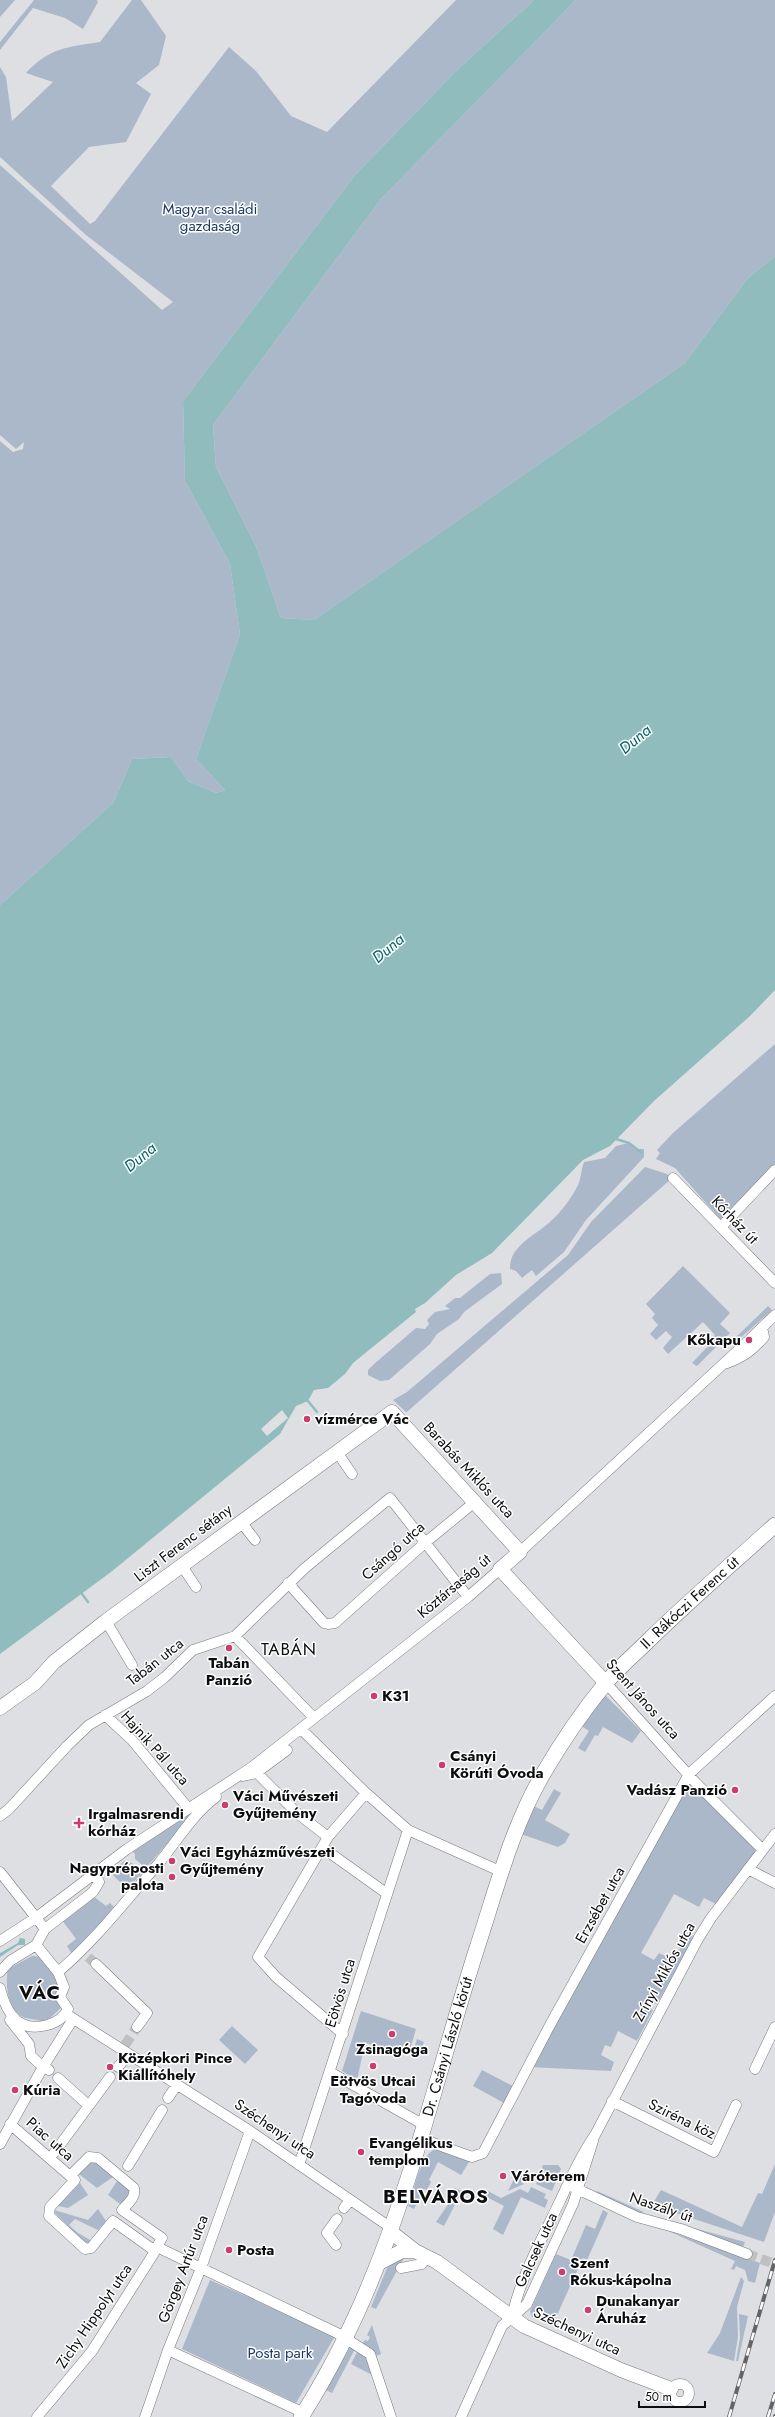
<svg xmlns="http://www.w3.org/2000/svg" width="775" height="2417" font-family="Jost,sans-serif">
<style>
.green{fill:#abb8ca}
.water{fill:#91bcbe}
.pier{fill:#dedfe2}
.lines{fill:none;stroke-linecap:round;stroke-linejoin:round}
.stream{stroke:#91bcbe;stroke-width:2.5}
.street-tunnel{stroke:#bec0c2;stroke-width:10;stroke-dasharray:10 5;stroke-linecap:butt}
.street-casing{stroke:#797a7c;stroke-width:11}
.secondary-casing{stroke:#797a7c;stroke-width:15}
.primary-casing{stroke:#797a7c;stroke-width:16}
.street{stroke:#fff;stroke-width:10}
.secondary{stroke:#fff;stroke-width:14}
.primary{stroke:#fff;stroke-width:15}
.rail-casing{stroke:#636466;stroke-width:4}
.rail{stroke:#fff;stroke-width:2.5;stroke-dasharray:8;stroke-linecap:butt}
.poi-dot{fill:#cb3d6c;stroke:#fff;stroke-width:1.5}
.labels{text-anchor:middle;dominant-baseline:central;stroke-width:3;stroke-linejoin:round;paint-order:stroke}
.park-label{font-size:15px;fill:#1d3a61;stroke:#fff}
.street-label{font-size:15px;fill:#0c0d0e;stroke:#fff}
.poi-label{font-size:15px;font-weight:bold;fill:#0c0d0e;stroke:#fff;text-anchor:start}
.water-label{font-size:16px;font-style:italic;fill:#046467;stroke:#fff}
.quarter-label{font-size:17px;letter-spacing:1px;fill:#0c0d0e;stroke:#fff}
.district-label{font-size:19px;font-weight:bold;letter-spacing:1px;fill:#0c0d0e;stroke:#fff}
</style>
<rect width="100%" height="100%" fill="#dedfe2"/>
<path class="green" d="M0 0H15L0 17Z
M34 0H97L98 2 83 29 65 18 33 8 0 50V42Z
M132 0H141L166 36 159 65 136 83 151 94 126 142 89 147 51 186 90 224 95 221 229 47 256 71 291 116 327 132 456 0H534L457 70 355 175 183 401 185 481 230 564 240 634 196 759 225 790 216 793 188 781 171 757 132 759 113 803 0 905V441L13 452 23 449 24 442 16 449 0 435V165L162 310 173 302 86 235 0 157V67L6 77 12 121 53 82 26 73C49 48 67 47 100 42Z
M576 0H775V256L747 279 685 363 314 620 281 618 256 546 216 467 213 425 381 199Z
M775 1044V1164L722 1221 675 1168 656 1159 660 1153 657 1150 673 1133Z
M629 1143 637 1149H644V1157L586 1220 564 1252 536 1276 532 1270 522 1278 516 1271 510 1269C509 1245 537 1235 552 1220 561 1212 573 1196 578 1185 581 1179 581 1170 584 1162L605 1158 616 1146Z
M645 1167 667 1174 671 1179 408 1411 406 1412 393 1400 407 1392 568 1255 591 1222Z
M683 1266 730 1313 720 1324 730 1333 697 1366 692 1363 711 1343 710 1339 715 1335 703 1322 668 1354 663 1348 672 1337 666 1331 656 1340 650 1334 658 1325 652 1318 655 1314 646 1304Z
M501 1273 502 1284 464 1312 459 1319 437 1334 430 1344 389 1380 380 1381 368 1375V1370L374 1364 416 1328 425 1329 429 1324 427 1320 435 1312 450 1309 445 1306 455 1298H460L490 1274Z
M768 1306 772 1310 737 1341 735 1338Z
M604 1694 641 1731 632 1743 603 1727 598 1736 595 1735 585 1752 578 1748 589 1731 580 1725Z
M686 1778 759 1854 720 1906 704 1898 699 1907 674 1894 641 1953 654 1960 659 1953 673 1960 688 1934 694 1937 657 2004 653 2003 650 2008 653 2010 637 2041 618 2031 611 2047 605 2045 601 2055 614 2062 611 2071 529 2067Z
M554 1789 561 1793 545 1820 570 1834 565 1843 558 1847 521 1834 532 1805 542 1810Z
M194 1807 196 1810 146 1868 135 1859V1854L132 1851Z
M124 1861 132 1863 142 1873 125 1891 121 1887 122 1884 111 1873Z
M93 1896 106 1906 110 1903 114 1907 73 1956 67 1946 76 1939 62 1920Z
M32 1956 44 1957 54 1971 64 2005 44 2024C39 2018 30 2020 23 2017 7 2009 5 1984 8 1969Z
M361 2011 416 2029 409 2053 365 2043 357 2080 342 2071Z
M232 2026 258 2050 245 2064 219 2040Z
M417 2039 424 2042 419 2056 412 2054Z
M482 2070 513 2086 504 2103 473 2086Z
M435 2149 472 2157 461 2175 438 2162 429 2180 431 2182 427 2190 424 2189 414 2209 408 2206C414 2191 420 2156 435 2149Z
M93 2161 116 2175 97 2188 79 2174Z
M775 2164V2212L764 2242 679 2214 649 2210 661 2190 742 2227 758 2193 762 2194Z
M543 2165H558L561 2169 552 2191 536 2184Z
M517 2173 524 2176 521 2182 524 2184 508 2191Z
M119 2178 132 2188 124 2207 108 2195Z
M80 2183 88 2195 68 2208 58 2206Z
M531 2187 546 2194 544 2198 548 2200 545 2208 521 2197 503 2235 493 2229 504 2206 483 2195 486 2190 501 2198 520 2189 528 2193Z
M454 2188 462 2191 444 2226 436 2222 449 2203 445 2201Z
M597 2191 644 2212 638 2214 595 2195Z
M98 2209 106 2221 98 2230 75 2219 69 2225 78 2233 92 2241 90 2244H86L54 2212V2210L88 2220Z
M603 2210 608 2213 587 2260 583 2258 552 2326 532 2317 530 2311 532 2307 556 2254 571 2260 586 2225 595 2229Z
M657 2218 745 2242 743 2247Z
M666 2230 760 2263 755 2283 748 2281 745 2270 736 2266 734 2270 731 2269 735 2261Z
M400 2256 404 2258 376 2309 371 2307 387 2268Z
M741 2277 744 2281 737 2307 738 2337 734 2361 707 2353 720 2333Z
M210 2280 335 2336 296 2403 182 2349Z
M739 2314 748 2316 738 2361H736L740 2338Z
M372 2325 381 2354 376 2356 362 2344 365 2340 368 2341 370 2337 367 2335Z
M350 2347 355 2349 332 2393 326 2390Z
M358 2350 368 2357 375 2374 372 2375 351 2364Z"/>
<path class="water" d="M534 0H576L381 199 213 425 216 467 256 546 281 618 314 620 685 363 747 279 775 256V990L750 1016 654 1101 610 1146 583 1160 492 1253 456 1275 425 1303 415 1309 416 1312 353 1363 345 1374 328 1388 314 1390 308 1401 296 1406 280 1434 111 1572 0 1654V905L113 803 132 759 171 757 188 781 216 793 225 790 196 759 240 634 230 564 185 481 183 401 355 175 457 70Z
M20 1938 25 1939V1945H18L0 1957V1953L18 1943Z"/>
<path class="pier" d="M282 1410 288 1418 267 1436 261 1429Z"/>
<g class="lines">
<path class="stream" d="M616 1139 629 1143 642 1153
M308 1401 317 1412
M82 1594 88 1602"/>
<path class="street-tunnel" d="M88 1957 96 1964
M125 2045 137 2027
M747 2254 775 2264"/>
<defs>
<path id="street" d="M673 1178 775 1283
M721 1227 775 1170
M751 1338 775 1315
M727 1363C743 1357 753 1350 764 1337L762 1327
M337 1452 352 1474
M241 1522 255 1540
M520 1552 747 1342
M182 1566 196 1587
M288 1583 324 1623 328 1624 335 1623 426 1542 476 1501
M106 1621 132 1665
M235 1636 314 1718
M606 1683 694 1781 763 1850
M105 1715 132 1740 188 1808
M301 1729 366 1793 408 1830 502 1872
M253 1769 297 1813 328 1837
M243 1776 256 1773 287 1750
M0 1816 9 1809 67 1746 89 1725 147 1691 165 1677 193 1650 235 1636 305 1568 390 1498 468 1597
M323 1848 386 1893
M748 1869 775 1883
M0 1872 45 1929 36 1945 10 1961 0 1972
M45 1929 93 1892 99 1882 94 1875
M0 1941 37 1917 127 1849 252 1767 468 1597 500 1569
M36 1945 58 1972
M96 1964 147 2013 137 2027
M0 1988C3 2000 8 2015 19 2022 34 2032 61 2025 68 2009L60 1997 64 1987 58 1972C96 1940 126 1900 159 1863 178 1840 192 1815 216 1797
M66 2014 250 2131 384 2223
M10 2020 29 2044 31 2056 43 2067 73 2019
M343 2034 276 1977 258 1957 328 1837 366 1793
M118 2067 128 2055
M755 2069 775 2027
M330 2072 426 2126
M58 2078 88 2105
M168 2098 176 2086
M612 2101 714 2152 736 2105
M10 2124 70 2176
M422 2139 472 2157 483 2153 550 2025 689 1774 775 1696
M0 2144 43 2067 49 2070
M54 2153 110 2077
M299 2165 408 1830
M128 2166 162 2110
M573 2187 637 2217 681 2229 747 2254
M344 2208 350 2200
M336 2245 327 2233 337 2219
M157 2247 337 2333 370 2354 391 2417
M401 2268 422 2264
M512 2316C521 2276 542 2239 559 2203 570 2180 580 2156 595 2135L698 1939 711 1918 775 1834
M168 2350 304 2413
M671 2393a9 9 0 1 1 18 0a9 9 0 1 1-18 0Z
M37 2417 92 2351 154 2253C156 2248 159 2243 162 2238L122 2210C128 2203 136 2198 134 2188L98 2158 89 2157 70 2176 75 2180 50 2207 49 2216 85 2249 91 2248 113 2221 155 2251
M145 2417 168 2350 201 2268 250 2131
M461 2417 502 2326 527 2304 573 2204 593 2141"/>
<path id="secondary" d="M0 1708 35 1683 54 1662 106 1621 392 1412 520 1552 500 1569 606 1683
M391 2232 415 2251 437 2262 524 2326 621 2370 671 2389
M379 2263 402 2251H415"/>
<g id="primary">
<path id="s1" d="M301 2417C395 2270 425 2111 477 1948 496 1890 512 1827 543 1774 561 1743 582 1712 605 1684 618 1668 634 1655 649 1640 690 1600 733 1563 775 1525"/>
</g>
</defs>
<use href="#street" class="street-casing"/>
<use href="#secondary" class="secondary-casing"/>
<use href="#primary" class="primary-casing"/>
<use href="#street" class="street"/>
<use href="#secondary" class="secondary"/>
<use href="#primary" class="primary"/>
<defs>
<path id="rail" d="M729 2417 775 2260
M768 2417 775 2394
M775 2417V2416"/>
</defs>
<use href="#rail" class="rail-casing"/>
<use href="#rail" class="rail"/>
</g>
<g class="poi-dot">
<circle cx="749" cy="1340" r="4"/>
<circle cx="307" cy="1419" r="4"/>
<circle cx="229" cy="1648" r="4"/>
<circle cx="374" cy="1696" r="4"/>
<circle cx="442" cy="1765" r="4"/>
<circle cx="735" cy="1790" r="4"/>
<circle cx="225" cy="1805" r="4"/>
<path d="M77 1817h4v4h4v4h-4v4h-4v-4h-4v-4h4z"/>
<circle cx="172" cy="1861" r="4"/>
<circle cx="172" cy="1877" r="4"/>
<circle cx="392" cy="2034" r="4"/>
<circle cx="373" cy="2066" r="4"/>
<circle cx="110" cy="2067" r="4"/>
<circle cx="15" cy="2090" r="4"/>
<circle cx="361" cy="2152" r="4"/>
<circle cx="503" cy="2176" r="4"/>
<circle cx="229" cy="2250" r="4"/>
<circle cx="562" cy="2272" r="4"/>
<circle cx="588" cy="2310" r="4"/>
</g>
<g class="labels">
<g class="park-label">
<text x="210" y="209">Magyar családi<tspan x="210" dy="17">gazdaság</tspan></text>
<text x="280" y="2353">Posta park</text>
</g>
<g class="street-label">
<text transform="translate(735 1220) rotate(46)">Kórház út</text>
<text transform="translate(469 1470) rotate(47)">Barabás Miklós utca</text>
<text transform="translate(183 1543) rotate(-37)">Liszt Ferenc sétány</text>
<text transform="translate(393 1551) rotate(-42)">Csángó utca</text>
<text transform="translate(454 1586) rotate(-40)">Köztársaság út</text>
<text stroke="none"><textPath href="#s1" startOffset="916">II. Rákóczi Ferenc út</textPath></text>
<text transform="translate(155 1662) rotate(-38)">Tabán utca</text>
<text transform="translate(643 1699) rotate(48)">Szent János utca</text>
<text transform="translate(155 1748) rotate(48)">Hajnik Pál utca</text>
<text transform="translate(600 1905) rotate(-61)">Erzsébet utca</text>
<text transform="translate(664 1972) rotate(-61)">Zrínyi Miklós utca</text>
<text transform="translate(340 1993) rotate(-73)">Eötvös utca</text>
<text stroke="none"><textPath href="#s1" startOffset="400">Dr. Csányi László körút</textPath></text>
<text transform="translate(682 2119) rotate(26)">Sziréna köz</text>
<text transform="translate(275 2129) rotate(34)">Széchenyi utca</text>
<text transform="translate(50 2139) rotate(41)">Piac utca</text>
<text transform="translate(661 2207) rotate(19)">Naszály út</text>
<text transform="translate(536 2250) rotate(-65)">Galcsek utca</text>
<text transform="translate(183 2269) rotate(-69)">Görgey Artúr utca</text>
<text transform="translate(94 2316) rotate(-56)">Zichy Hippolyt utca</text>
<text transform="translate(577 2331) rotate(25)">Széchenyi utca</text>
</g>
<g class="poi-label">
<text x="741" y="1340" text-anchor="end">Kőkapu</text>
<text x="315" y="1419">vízmérce Vác</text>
<text x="229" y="1663" text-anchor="middle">Tabán<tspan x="229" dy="17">Panzió</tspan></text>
<text x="382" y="1696">K31</text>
<text x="450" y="1756">Csányi<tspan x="450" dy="17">Körúti Óvoda</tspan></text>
<text x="727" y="1790" text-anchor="end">Vadász Panzió</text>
<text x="233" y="1796">Váci Művészeti<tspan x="233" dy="17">Gyűjtemény</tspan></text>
<text x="88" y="1814">Irgalmasrendi<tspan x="88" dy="17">kórház</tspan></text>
<text x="180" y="1852">Váci Egyházművészeti<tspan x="180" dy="17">Gyűjtemény</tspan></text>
<text x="164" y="1868" text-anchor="end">Nagypréposti<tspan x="164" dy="17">palota</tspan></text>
<text x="392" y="2049" text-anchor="middle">Zsinagóga</text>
<text x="118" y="2058">Középkori Pince<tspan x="118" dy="17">Kiállítóhely</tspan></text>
<text x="373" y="2081" text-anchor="middle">Eötvös Utcai<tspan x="373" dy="17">Tagóvoda</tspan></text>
<text x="23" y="2090">Kúria</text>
<text x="369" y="2143">Evangélikus<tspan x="369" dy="17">templom</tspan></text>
<text x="511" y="2176">Váróterem</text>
<text x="237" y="2250">Posta</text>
<text x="570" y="2263">Szent<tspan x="570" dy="17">Rókus-kápolna</tspan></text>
<text x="596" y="2301">Dunakanyar<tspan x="596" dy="17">Áruház</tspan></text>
</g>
<g class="water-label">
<text transform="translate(635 739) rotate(-40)">Duna</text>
<text transform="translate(388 948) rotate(-40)">Duna</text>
<text transform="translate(140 1157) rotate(-40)">Duna</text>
</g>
<g class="quarter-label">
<text x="289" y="1649">TABÁN</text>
</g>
<g class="district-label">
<text x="40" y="1992">VÁC</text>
<text x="436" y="2196">BELVÁROS</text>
</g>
</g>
<path d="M639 2401v6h66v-6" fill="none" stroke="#0c0d0e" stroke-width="2"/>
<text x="645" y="2401" font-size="12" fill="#0c0d0e" stroke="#ffffff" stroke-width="3" paint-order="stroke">50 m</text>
</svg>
